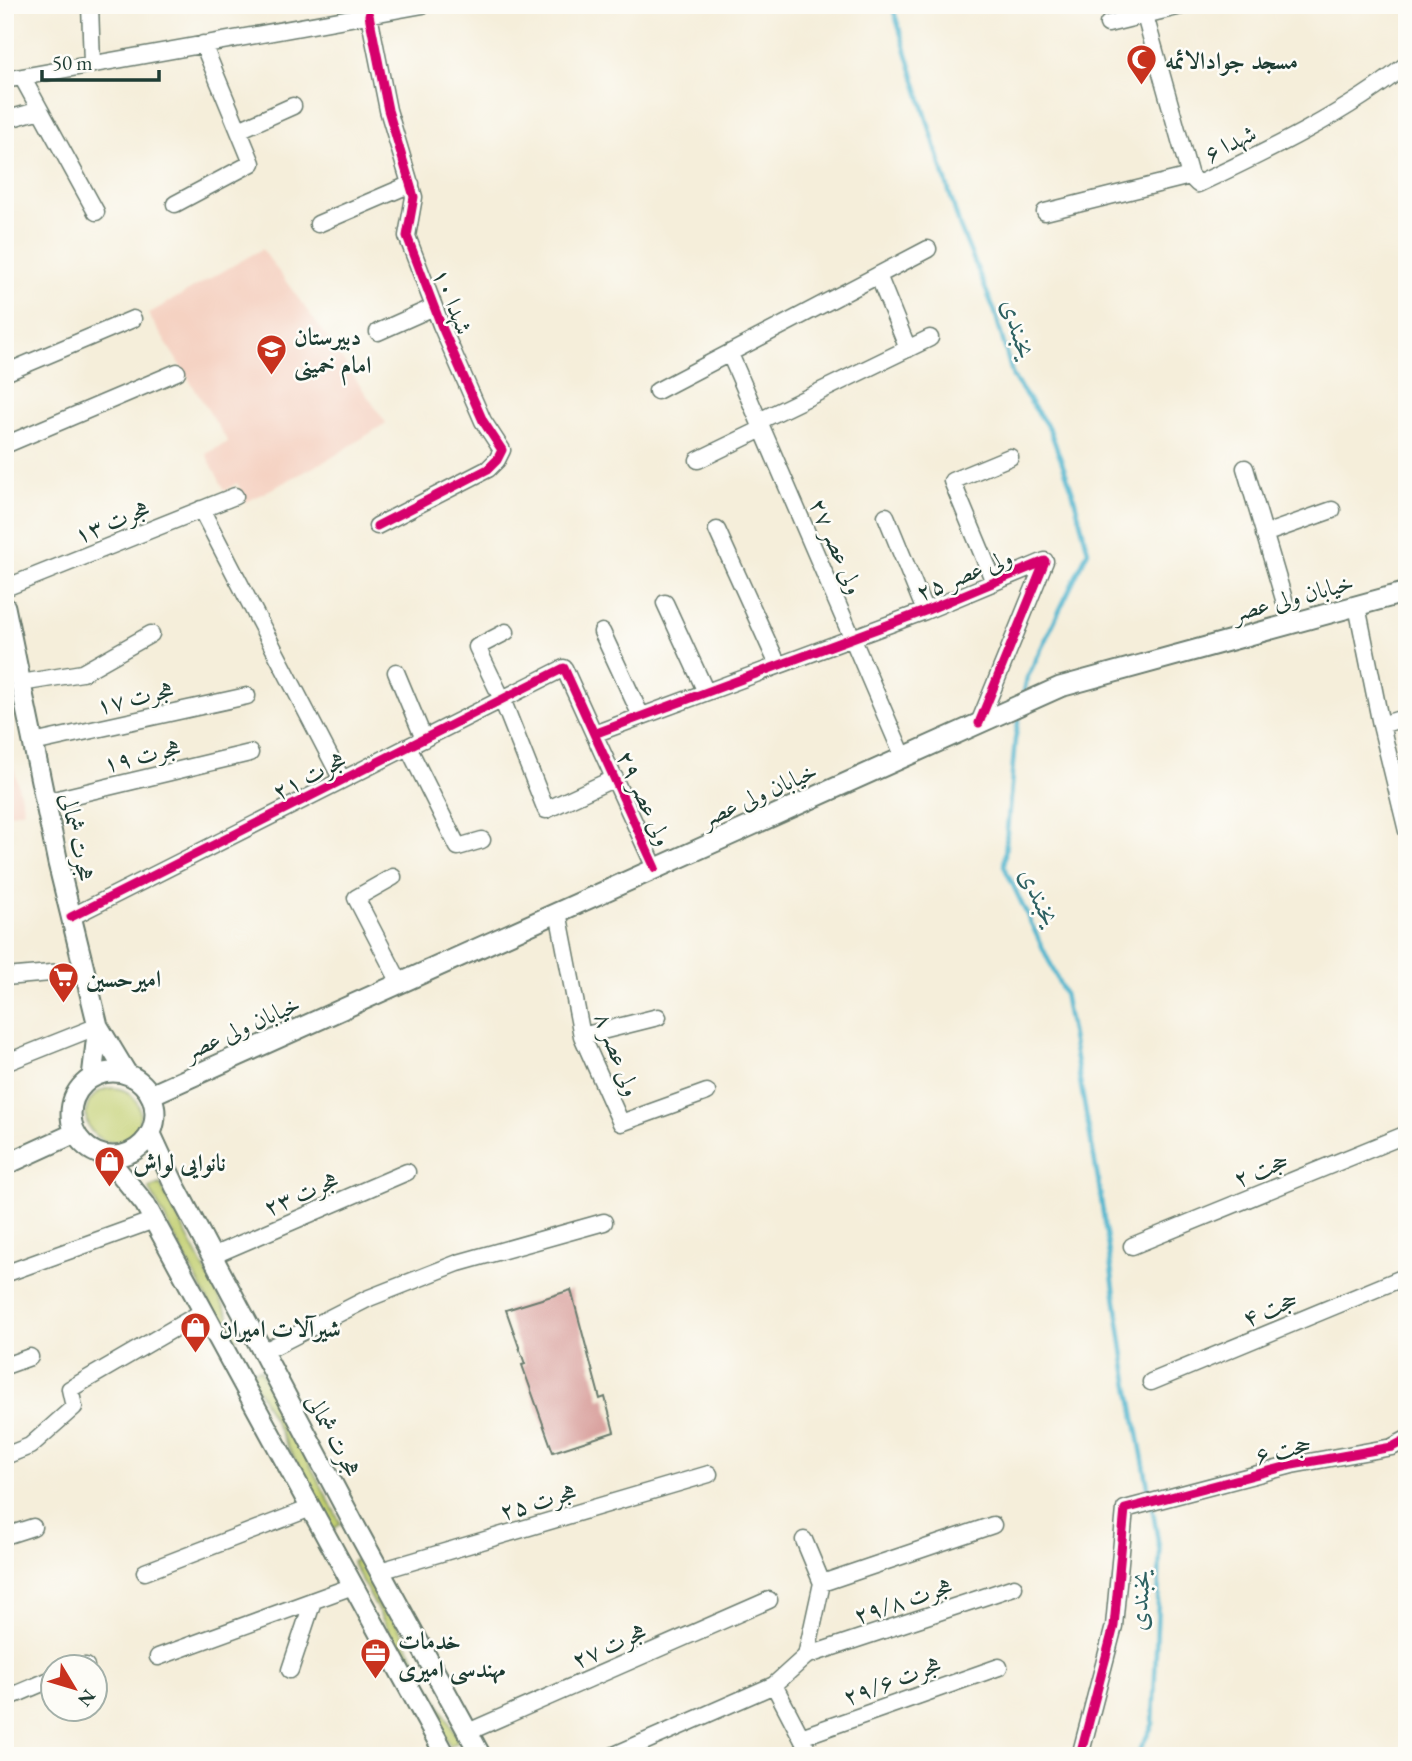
<svg xmlns="http://www.w3.org/2000/svg" width="1412" height="1761" font-family="'EB Garamond',Amiri,serif">
<style>
.built{fill:#f5d2c2}
.green{fill:#c2cf71;stroke:#708652;stroke-width:2}
.lines{fill:none;stroke-linecap:round;stroke-linejoin:round}
.stream{stroke:#4fb5ce;stroke-width:4.5}
.building{fill:#d9a19e}
.minor-casing{stroke:#6a7b6e;stroke-width:19}
.major-casing{stroke:#6a7b6e;stroke-width:23}
.minor{stroke:#fff;stroke-width:16}
.major{stroke:#fff;stroke-width:19}
.cycleway-casing{stroke:#fdfcf7;stroke-width:13}
.cycleway{stroke:#d6006c;stroke-width:9}
.labels{text-anchor:middle;dominant-baseline:central;stroke-width:5;stroke-linejoin:round;paint-order:stroke}
.poi-label{font-size:24px;font-weight:bold;fill:#1f3d34;stroke:#fdfcf7;text-anchor:start}
.street-label{font-size:24px;fill:#1f3d34;stroke:#fdfcf7}
.water-label{font-size:26px;font-style:italic;fill:#2d6162;stroke:#fdfcf7}
</style>
<rect width="100%" height="100%" fill="#fdfcf7"/>
<filter id="ink" filterUnits="userSpaceOnUse"><feTurbulence type="fractalNoise" baseFrequency=".0143" numOctaves="2"/><feDisplacementMap in="SourceGraphic" scale="14" xChannelSelector="R" yChannelSelector="G"/><feConvolveMatrix kernelMatrix="1 2 1 2 8 2 1 2 1" color-interpolation-filters="sRGB"/></filter>
<filter id="wash" filterUnits="userSpaceOnUse"><feTurbulence type="fractalNoise" baseFrequency=".00686" numOctaves="4" result="noise"/><feDisplacementMap in="SourceGraphic" scale="28" xChannelSelector="R" yChannelSelector="G"/><feGaussianBlur stdDeviation="1.57" result="paint"/><feColorMatrix in="noise" values="0 0 0 0 0 0 0 0 0 0 0 0 0 0 0 0 0 1.4 0 .05"/><feComposite in="paint" operator="in"/></filter>
<g filter="url(#wash)">
<rect width="100%" height="100%" fill="#f5eeda"/>
<path class="built" d="M262 249 323 332 386 423 331 458 246 502 237 483 225 491 206 454 228 442 148 314Z
M5 732 24 810 5 815Z"/>
<path class="green" d="M86 1115a27 27 0 1 1 54 0a27 27 0 1 1-54 0Z
M160 1184 240 1337 230 1342 149 1188Z
M260 1369 341 1524 332 1530 249 1373Z
M361 1557 459 1741 450 1746 352 1562Z"/>
<g class="lines">
<path class="stream" d="M892 5 960 227 995 312 1013 377 1050 430 1072 490 1088 551 1027 678 1023 697
M1020 712 1015 740 1004 866 1064 993 1098 1179 1126 1370 1150 1497
M1137 1756 1153 1724 1160 1553 1152 1506"/>
</g>
<g id="blocks">
<path class="building" d="M571 1290 600 1399 605 1397 614 1432 553 1452 522 1365 525 1364 506 1310Z"/>
</g>
</g>
<g filter="url(#ink)">
<use href="#blocks" fill-opacity="0" stroke="#6a7b6e" stroke-width="2"/>
<g class="lines">
<defs>
<path id="minor" d="M90 5 92 64
M1142 5 1190 176 1198 184C1266 152 1349 112 1407 64
M369 15 388 110 414 197 407 236 441 325 483 421 502 450 497 460 488 469 377 526
M1108 24 1185 5
M22 77 96 212
M5 80 423 5
M5 120 40 110
M239 130 293 106
M175 204 252 163 203 44
M1045 212 1190 176
M318 224 411 184
M878 275 908 349
M378 332 434 307
M730 354 903 756
M5 373 133 319
M657 391 928 249
M759 421 930 338
M5 445 177 372
M698 460 762 429
M1245 468 1291 623
M201 509 342 780
M886 516 925 611
M717 530 778 665
M1264 534 1332 510
M994 582 952 481 1010 457
M5 588 235 496
M665 603 706 692
M1357 606 1381 725 1407 831
M506 632 477 647 502 699 546 810 615 778
M602 632 641 716
M396 672 424 739
M21 683 82 673 151 634
M1381 725 1407 717
M594 734 925 611 1045 561 979 723
M33 743 247 696
M408 747 458 847 482 840
M45 802 250 753
M393 877 356 898 400 983
M558 912 582 1036 621 1123 707 1092
M71 917 564 668 655 868
M5 977 85 970
M582 1036 658 1017
M5 1063 98 1026
M1132 1246 1407 1134
M212 1256 407 1172
M10 1272 154 1220
M263 1352 369 1298 458 1263 604 1222
M5 1366 30 1357
M1151 1382 1407 1276
M5 1456 30 1446 74 1407 70 1389 204 1311
M5 1536 33 1527
M380 1571 709 1474
M145 1572 311 1508
M822 1583 993 1525
M806 1656 1014 1587
M158 1657 353 1586
M84 1666H86
M290 1670 313 1601
M774 1685 811 1756
M5 1699 52 1679
M468 1732 769 1600
M801 1737 999 1667
M612 1756 774 1685 806 1656 822 1583 804 1540
M1080 1756 1114 1626 1125 1509 1292 1465 1392 1447 1407 1439"/>
<path id="major" d="M5 607 58 863 98 1026 92 1077
M98 1026 127 1074
M71 1114a42 42 0 1 1 84 0a42 42 0 1 1-84 0Z
M151 1095 1060 687 1407 592
M151 1134 175 1186 356 1528 481 1756
M106 1156 145 1204 446 1756
M5 1165 75 1133"/>
</defs>
<use href="#minor" class="minor-casing"/>
<use href="#major" class="major-casing"/>
<use href="#minor" class="minor"/>
<use href="#major" class="major"/>
<defs>
<path id="cycleway" d="M369 15 388 110 414 197 407 236 441 325 483 421 502 450 497 460 488 469 377 526
M594 734 925 611 1045 561 979 723
M71 917 564 668 655 868
M1080 1756 1114 1626 1125 1509 1292 1465 1392 1447 1407 1439"/>
</defs>
<use href="#cycleway" class="cycleway-casing"/>
<use href="#cycleway" class="cycleway"/>
</g>
</g>
<defs>
<symbol id="mosque-pin" viewBox="-11 -11 22 30"><path d="M0 17L-7.5 6A9.5 9.5 0 1 1 7.5 6Z" fill="#c8321e" stroke="#fdfcf7"/><path d="M3.5-4.9A6 6 0 1 0 3.5 4.9A5 5 0 1 1 3.5-4.9Z" fill="#fff"/></symbol>
<symbol id="school-pin" viewBox="-11 -11 22 30"><path d="M0 17L-7.5 6A9.5 9.5 0 1 1 7.5 6Z" fill="#c8321e" stroke="#fdfcf7"/><path d="M0-5L7-2L0 1L-7-2ZM-4 1L0 2.5L4 1V4Q0 6-4 4Z" fill="#fff"/></symbol>
<symbol id="supermarket-pin" viewBox="-11 -11 22 30"><path d="M0 17L-7.5 6A9.5 9.5 0 1 1 7.5 6Z" fill="#c8321e" stroke="#fdfcf7"/><path d="M-6-5.5h2.5l.6 2H6L4.5 2H-2.5L-4.4-4H-6ZM-1.5 3.2a1.3 1.3 0 1 0 .1 0ZM3 3.2a1.3 1.3 0 1 0 .1 0Z" fill="#fff"/></symbol>
<symbol id="shop-pin" viewBox="-11 -11 22 30"><path d="M0 17L-7.5 6A9.5 9.5 0 1 1 7.5 6Z" fill="#c8321e" stroke="#fdfcf7"/><path d="M-5-2.5h2.3a2.7 3.5 0 0 1 5.4 0H5L5.5 6h-11ZM-1.5-2.5h3a1.5 2.3 0 0 0-3 0Z" fill="#fff"/></symbol>
<symbol id="office-pin" viewBox="-11 -11 22 30"><path d="M0 17L-7.5 6A9.5 9.5 0 1 1 7.5 6Z" fill="#c8321e" stroke="#fdfcf7"/><path d="M-6-3h4V-5.5h4V-3h4V5H-6ZM-1-4.5V-3h2v-1.5ZM-6 0V1H6V0Z" fill="#fff"/></symbol>
</defs>
<g fill-rule="evenodd">
<use href="#mosque-pin" x="1124" y="42" width="35" height="47"/>
<use href="#school-pin" x="254" y="332" width="35" height="47"/>
<use href="#supermarket-pin" x="46" y="960" width="35" height="47"/>
<use href="#shop-pin" x="92" y="1144" width="35" height="47"/>
<use href="#shop-pin" x="178" y="1310" width="35" height="47"/>
<use href="#office-pin" x="358" y="1636" width="35" height="47"/>
</g>
<g class="labels">
<g class="poi-label">
<text x="1165" y="60">مسجد جوادالائمه</text>
<text x="294" y="336">دبیرستان<tspan x="294" dy="28">امام خمینی</tspan></text>
<text x="86" y="978">امیرحسین</text>
<text x="133" y="1162">نانوایی لواش</text>
<text x="219" y="1328">شیرآلات امیران</text>
<text x="398" y="1640">خدمات<tspan x="398" dy="28">مهندسی امیری</tspan></text>
</g>
<g class="street-label">
<text transform="translate(1230 143) rotate(-27)">شهدا ۶</text>
<text transform="translate(453 301) rotate(68)">شهدا ۱۰</text>
<text transform="translate(112 521) rotate(-22)">هجرت ۱۳</text>
<text transform="translate(837 546) rotate(67)">ولی عصر ۲۷</text>
<text transform="translate(964 574) rotate(-22)">ولی عصر ۲۵</text>
<text transform="translate(1293 597) rotate(-15)">خیابان ولی عصر</text>
<text transform="translate(135 697) rotate(-13)">هجرت ۱۷</text>
<text transform="translate(142 755) rotate(-13)">هجرت ۱۹</text>
<text transform="translate(309 775) rotate(-27)">هجرت ۲۱</text>
<text transform="translate(759 794) rotate(-24)">خیابان ولی عصر</text>
<text transform="translate(645 798) rotate(66)">ولی عصر ۲۹</text>
<text transform="translate(78 837) rotate(78)">هجرت شمالی</text>
<text transform="translate(242 1027) rotate(-24)">خیابان ولی عصر</text>
<text transform="translate(618 1054) rotate(69)">ولی عصر ۸</text>
<text transform="translate(1261 1169) rotate(-22)">حجت ۲</text>
<text transform="translate(301 1193) rotate(-23)">هجرت ۲۳</text>
<text transform="translate(1270 1308) rotate(-23)">حجت ۴</text>
<text transform="translate(334 1435) rotate(62)">هجرت شمالی</text>
<text transform="translate(1283 1449) rotate(-13)">حجت ۶</text>
<text transform="translate(538 1501) rotate(-16)">هجرت ۲۵</text>
<text transform="translate(903 1600) rotate(-18)">هجرت ۲۹/۸</text>
<text transform="translate(609 1645) rotate(-24)">هجرت ۲۷</text>
<text transform="translate(892 1680) rotate(-20)">هجرت ۲۹/۶</text>
</g>
<g class="water-label">
<text transform="translate(1019 329) rotate(73)">یخبندی</text>
<text transform="translate(1040 897) rotate(65)">یخبندی</text>
<text transform="translate(1139 1600) rotate(-87)">یخبندی</text>
</g>
</g>
<rect width="1412" height="1761" fill="none" stroke="#fdfcf7" stroke-width="28"/>
<g transform="translate(74 1688) rotate(128)"><circle r="33" fill="#fdfcf7" stroke="#a4b0a9" stroke-width="2"/>
<path d="M0-5L12 26L0 18L-12 26Z" fill="#c8321e"/>
<text y="-10" font-size="19" font-weight="bold" text-anchor="middle" fill="#1f3d34">N</text>
</g>
<path d="M42 70v10h117v-10" fill="none" stroke="#1f3d34" stroke-width="3.5"/>
<text x="52" y="70" font-size="21" fill="#1f3d34" stroke="#fdfcf7" stroke-width="5" paint-order="stroke">50 m</text>
</svg>
